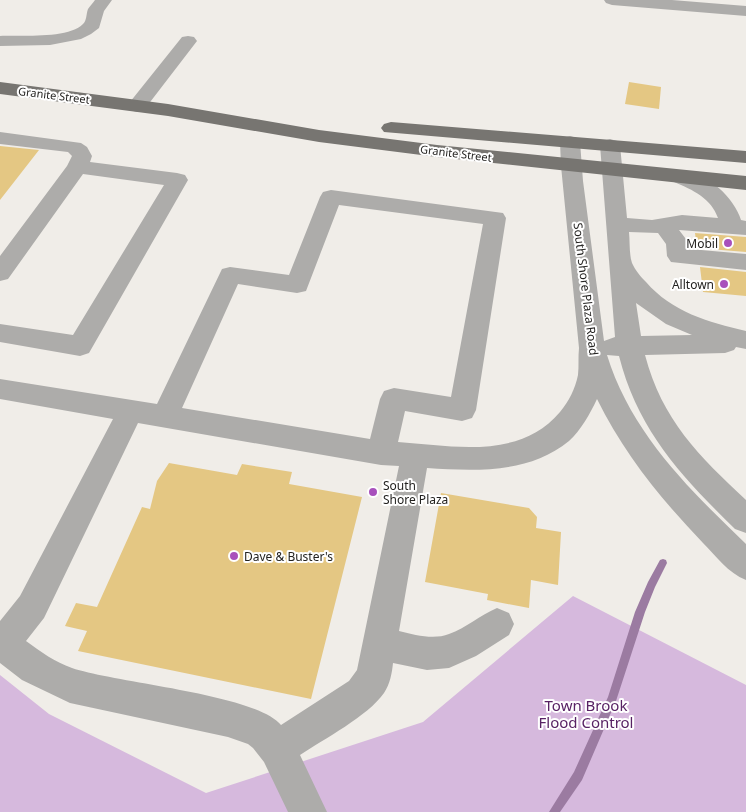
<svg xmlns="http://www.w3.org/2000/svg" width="746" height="812" font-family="'Noto Sans',sans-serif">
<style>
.green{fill:#d6b9dd}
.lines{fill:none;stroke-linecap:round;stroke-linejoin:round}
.stream{fill:#9b7ba1;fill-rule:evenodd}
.building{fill:#e4c783}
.minor{fill:#adacaa;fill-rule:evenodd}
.major{fill:#777571;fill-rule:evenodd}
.poi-dot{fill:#a850bc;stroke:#fff;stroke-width:2}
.labels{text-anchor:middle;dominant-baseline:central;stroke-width:4;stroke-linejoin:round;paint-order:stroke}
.far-street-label{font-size:11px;fill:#232220;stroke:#fff}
.poi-label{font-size:12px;fill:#232220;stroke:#fff;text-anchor:end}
.street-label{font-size:12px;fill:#232220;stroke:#fff}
.near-park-label{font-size:15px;fill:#582264;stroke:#fff}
</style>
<rect width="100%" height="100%" fill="#f0ede8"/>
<path class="green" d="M573 596 746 685V812H0V675L49 714 206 793 423 722Z"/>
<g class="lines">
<path class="stream" d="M663 559 666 560 667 563 655 587 645 612 616 701 582 780 560 812H549L574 772 608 697 635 612 648 582 660 560Z"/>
</g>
<path class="building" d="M629 82 661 87 659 109 625 104Z
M0 146 39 150 0 200Z
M695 233 746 237V252L697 248Z
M700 267 746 272V296L703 292Z
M169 463 237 475 242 464 292 472 289 484 362 497 311 699 78 651 87 631 65 626 76 603 97 607 142 507 150 509 157 481Z
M441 493 529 508 537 517 536 528 561 532 558 585 531 580 529 608 487 600 488 594 425 582Z"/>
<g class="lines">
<path class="minor" d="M95 0H112L104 11 99 28 91 34 81 39 50 45 0 46V36C20 35 69 39 83 24 87 20 86 14 88 9 90 6 93 3 95 0Z
M604 0H672L746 6V16L612 5 606 3Z
M188 36 194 37 197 41 144 110 137 112 130 110 127 106 130 102 182 37Z
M0 132 81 143 87 147 92 156 90 162 177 173 185 175 188 180 89 353 80 356 0 342V324L73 335 164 185 83 174 8 279 0 281V256L67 166 72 156 68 152 0 144Z
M570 136 577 138 580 142 583 181 604 341 615 337 600 145 603 141 610 139 617 141 620 145 627 218 652 220 682 215 718 218C711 198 693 190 674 182L671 177 674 172C701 166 734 196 741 220L746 221V235L679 230 689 243 690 249 746 254V270L671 262 667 256 666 244 658 233 629 232C630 242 629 254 632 263 635 270 641 277 646 282 672 312 708 322 746 331V349L736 347 734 350 725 353 645 355C662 420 699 456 746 500V533L735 529C682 477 638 431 619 356L607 355C631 433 689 489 746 544V580C728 573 716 556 703 543 661 499 624 454 597 399 590 414 581 430 569 441 529 474 475 471 427 468L399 631C415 635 434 640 449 634 466 628 480 615 497 608L509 613 514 624 509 635 476 656 449 668 427 670 393 663C392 673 390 684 384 693 368 716 324 739 300 755L327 812H288L264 762 253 748 248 744 228 737 70 703 22 680 0 663V621L20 596 113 419 0 399V379L157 404 222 269 230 267 289 275 320 197 323 192 331 190 503 213 506 218 476 410 472 418 462 421 405 411 398 442C453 446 520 460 560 412 569 401 575 389 578 375 579 366 578 357 579 348L561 166 560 142 563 138ZM339 205 483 224 451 397 394 388 384 391 380 399 370 439 182 408 238 284 297 293 306 291ZM636 303 666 324 692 335 641 336ZM138 423 381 465 399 466 357 670 349 681 281 725C255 694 116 683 72 668 55 662 41 652 26 641L44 618Z"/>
<path class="major" d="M0 82 168 104 319 130 437 145 746 176V190L437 157 319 142 168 116 0 94Z
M391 122 746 151V163L384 132 381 128 384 124Z"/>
</g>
<g class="poi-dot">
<circle cx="728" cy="243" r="5"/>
<circle cx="724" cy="284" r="5"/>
<circle cx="373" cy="492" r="5"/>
<circle cx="234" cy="556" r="5"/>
</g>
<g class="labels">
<g class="far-street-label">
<text transform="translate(54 95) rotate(7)">Granite Street</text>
<text transform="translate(456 153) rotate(7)">Granite Street</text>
</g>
<g class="poi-label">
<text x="718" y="243">Mobil</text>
<text x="714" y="284">Alltown</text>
<text x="383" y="485" text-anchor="start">South<tspan x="383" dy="14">Shore Plaza</tspan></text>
<text x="244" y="556" text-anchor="start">Dave &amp; Buster's</text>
</g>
<g class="street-label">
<text transform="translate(586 289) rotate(83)">South Shore Plaza Road</text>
</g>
<g class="near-park-label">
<text x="586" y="705">Town Brook<tspan x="586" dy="17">Flood Control</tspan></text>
</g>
</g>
</svg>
